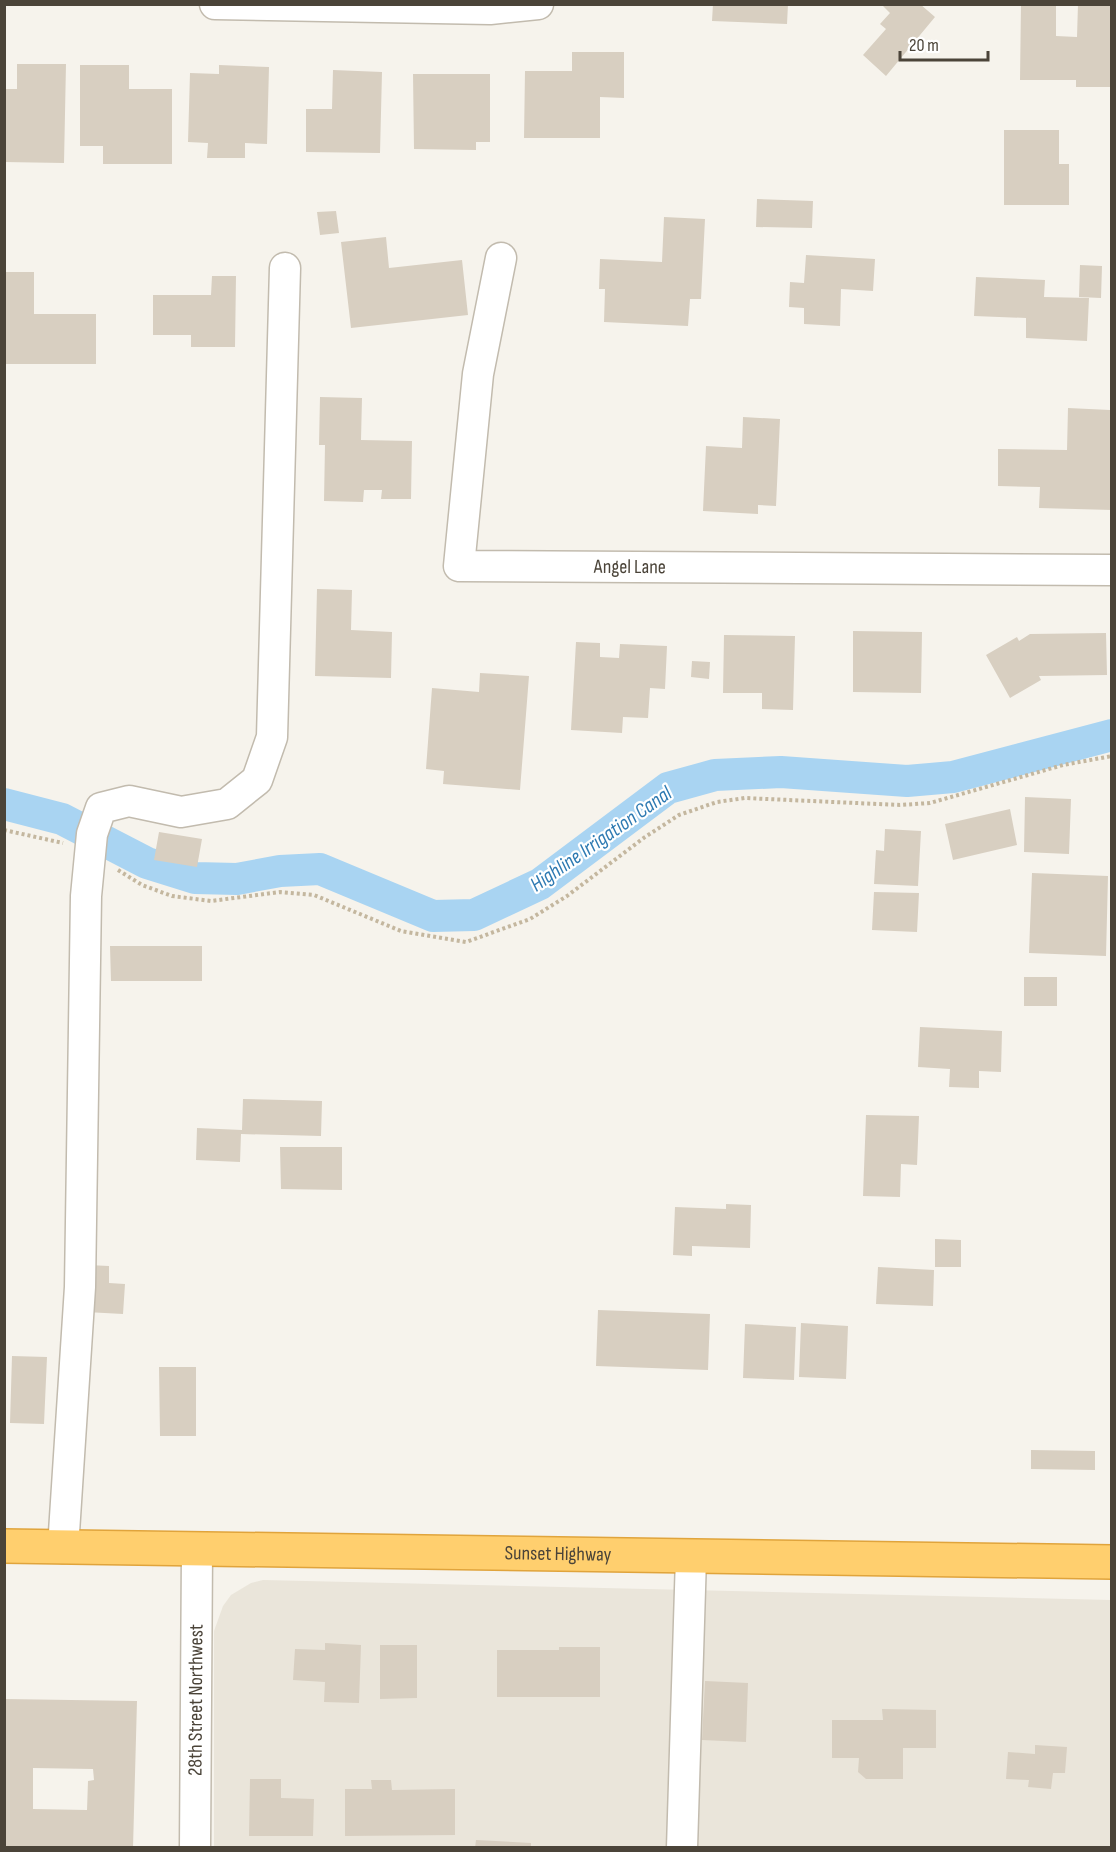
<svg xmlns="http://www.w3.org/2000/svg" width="1116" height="1852" font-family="'Sofia Sans Condensed',sans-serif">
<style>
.residential{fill:#eae5da}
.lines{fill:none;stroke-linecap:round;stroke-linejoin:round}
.canal{stroke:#a9d4f2;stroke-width:32}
.building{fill:#d8cfc1;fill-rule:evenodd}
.minor-casing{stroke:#c2bbae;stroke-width:33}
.highway-casing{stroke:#e0a43c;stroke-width:36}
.path{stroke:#c4b79f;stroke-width:4;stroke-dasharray:3 3;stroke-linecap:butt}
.minor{stroke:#fff;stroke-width:30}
.highway{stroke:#ffcf6e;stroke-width:33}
.labels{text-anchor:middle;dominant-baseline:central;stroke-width:4.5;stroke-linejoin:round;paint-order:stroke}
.street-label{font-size:20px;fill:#4b4439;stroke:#fff}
.water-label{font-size:21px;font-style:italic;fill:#2e7ab2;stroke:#fff}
</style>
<rect width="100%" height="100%" fill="#f6f3ec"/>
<path class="residential" d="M263 1580 1111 1600V1847L214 1848V1631L223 1606 231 1595 251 1583Z"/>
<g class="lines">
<path class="canal" d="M4 804 62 819 147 863 195 878 237 879 280 871 320 869 433 916 474 915 540 884 668 788 715 775 781 772 907 781 953 777 1112 735"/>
</g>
<path class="building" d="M713 4H788L787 24 712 21Z
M885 4H920L935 17 886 76 863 55 886 29 880 24 890 13 883 6Z
M1021 4H1056V36L1077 37 1078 4H1112V87H1076V80H1020Z
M572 52H624V98L600 97V138H524L525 71H572Z
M17 64H66L64 163 4 162V89H17Z
M80 65H129V89H172V164H103V146H80Z
M219 65 269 67 267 144 245 143V158H207L208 143 188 142 190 73 219 74Z
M333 70 382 72 380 153 306 152V109H332Z
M413 74H490V142H476V150L414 149Z
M1004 130H1059V164H1069V205H1004Z
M757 199 813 201 812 228 756 227Z
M336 211 339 233 320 235 317 212Z
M664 217 705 219 701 299H690L688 326 604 322 605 289H599L600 259 662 262Z
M386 237 389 268 462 260 468 315 351 328 341 242Z
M806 255 875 259 873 291 841 289 840 326 804 324V308L789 307 790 282 804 283Z
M1080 265 1102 266 1101 298 1079 297Z
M4 272H34V314H96V364H4Z
M212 276H236L235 347H191V335H153V295H211Z
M976 277 1045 280 1044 297 1089 298 1087 341 1026 338V318L974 316Z
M320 397 362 398 361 440 412 441 411 499H381L382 490H364L363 502 324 501 325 445H319Z
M1068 408 1110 410 1112 510 1039 508 1040 487 998 486V449L1067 450Z
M743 417 780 419 776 506 758 505V514L703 511 706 446 742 448Z
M317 589 352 590 351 630 392 632 391 678 315 676Z
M853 631 922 632 921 693 853 692Z
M1106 633 1107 675 1039 676 1041 680 1010 698 986 655 1017 637 1019 641 1030 634Z
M724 635 795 636 793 710 762 709V693H723Z
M576 642 600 643V657L619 658 620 644 667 646 665 689 650 688 648 718 623 717 622 733 571 730Z
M692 661 710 662 709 679 691 677Z
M480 673 529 676 520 790 443 784 444 771 426 769 432 688 479 692Z
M1025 797 1071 799 1069 854 1024 852Z
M1010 809 1017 845 953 860 945 824Z
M885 829 921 831 918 886 874 884 876 850 884 851Z
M159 832 202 839 197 867 154 860Z
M1032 873 1108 876 1106 956 1029 953Z
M874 892 919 893 917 932 872 930Z
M110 946H202V981H111Z
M1024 977H1057V1006H1024Z
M920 1027 1002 1031 1001 1072 979 1071V1088L949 1087 950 1069 918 1067Z
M243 1099 322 1101 321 1136 241 1134 240 1162 196 1160 197 1128 242 1130Z
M866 1115 919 1116 917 1165 901 1164 900 1197 863 1196Z
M280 1147H342V1190L281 1189Z
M726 1204 751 1205 750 1248 692 1246V1256L673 1255 675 1207 726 1209Z
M935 1239 961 1240V1267H935Z
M88 1265 109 1266V1283L125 1284 123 1314 86 1312Z
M878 1267 934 1270 933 1306 876 1304Z
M598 1310 710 1314 708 1370 596 1366Z
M801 1323 848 1326 846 1379 799 1377Z
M745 1324 796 1327 794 1380 743 1378Z
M12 1356 47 1357 44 1424 10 1423Z
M159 1367H196V1436H160Z
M1031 1450 1095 1451V1470L1031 1469Z
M325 1643 361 1645 359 1703 324 1702 325 1682 293 1680 295 1649 325 1650Z
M380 1645H417V1698L380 1699Z
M559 1647H600V1697H497V1650H559Z
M705 1681 748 1683 746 1742 702 1740Z
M5 1699 137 1701 133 1848H5ZM33 1768 93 1769 94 1780 88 1781 87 1810 33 1809Z
M882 1709 936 1710V1748H903V1779H866L858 1772 859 1758H832V1720H883Z
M1035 1745 1067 1747 1065 1773H1053L1051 1789 1028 1787 1029 1780 1006 1779 1008 1752 1035 1754Z
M250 1779H281V1798L314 1799 313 1836H249Z
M371 1780H391L392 1790 455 1789V1835L345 1836V1789H372Z
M476 1840 531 1843V1848H475Z"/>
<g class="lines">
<defs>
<g id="minor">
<path d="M215 4 490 9 538 4"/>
<path id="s1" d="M501 258 478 374 459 566 1112 570"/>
<path d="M63 1548 80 1287 86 896 92 834 101 808 129 801 181 812 227 804 257 780 272 737 285 268"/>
<path id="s2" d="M195 1848 197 1550"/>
<path d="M682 1848 691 1557"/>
</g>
<g id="highway">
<path id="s3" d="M4 1546 1112 1562"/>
</g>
</defs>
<use href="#minor" class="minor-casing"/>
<use href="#highway" class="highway-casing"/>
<path class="path" d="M4 830 63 843
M118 870 142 885 172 896 211 901 280 892 314 895 401 931 466 942 530 919 567 896 645 837 679 815 717 802 745 798 900 805 930 803 1063 765 1112 756"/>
<use href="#minor" class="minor"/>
<use href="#highway" class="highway"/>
</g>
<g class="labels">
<g class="street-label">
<text stroke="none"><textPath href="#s1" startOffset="482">Angel Lane</textPath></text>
<text stroke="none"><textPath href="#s3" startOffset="554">Sunset Highway</textPath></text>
<text stroke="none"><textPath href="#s2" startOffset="148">28th Street Northwest</textPath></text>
</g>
<g class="water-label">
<text transform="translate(601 839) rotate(-35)">Highline Irrigation Canal</text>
</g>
</g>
<rect width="1116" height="1852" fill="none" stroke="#4b4439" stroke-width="12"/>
<path d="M900 51v9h88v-9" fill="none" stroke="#4b4439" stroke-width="3"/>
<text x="909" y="51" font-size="18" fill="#4b4439" stroke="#ffffff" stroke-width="4.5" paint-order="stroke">20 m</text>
</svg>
